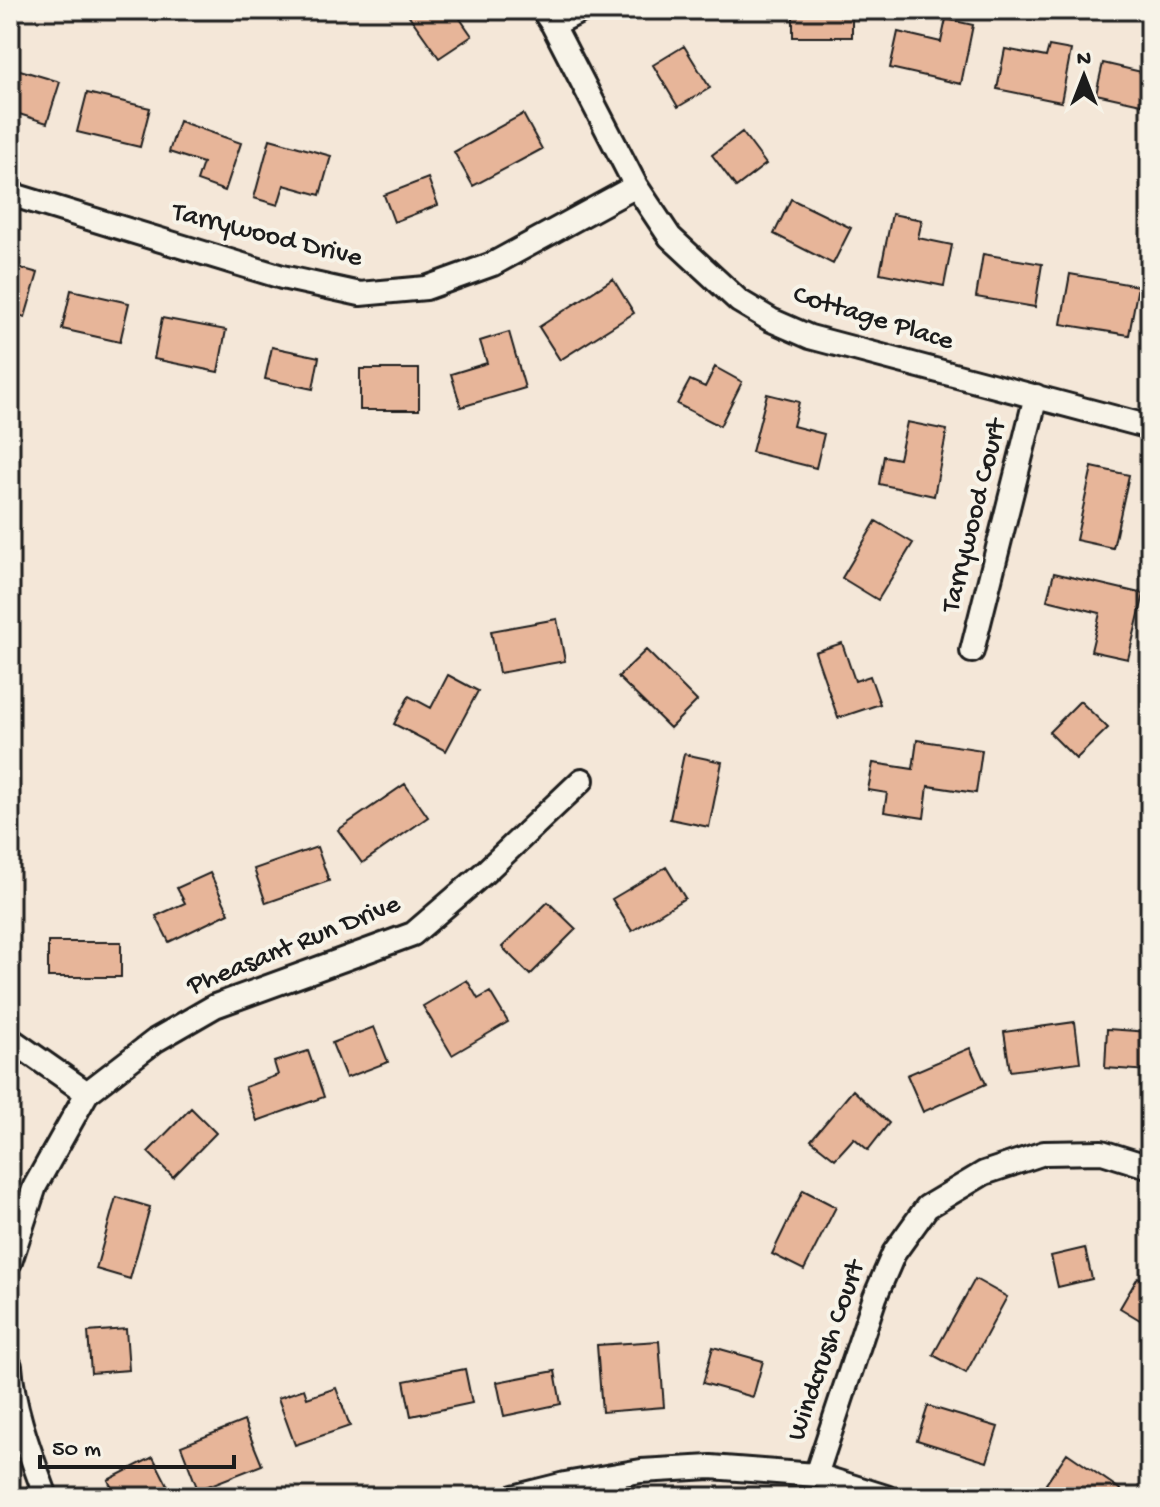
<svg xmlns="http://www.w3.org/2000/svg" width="1160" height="1507" font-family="'Gochi Hand',sans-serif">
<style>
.building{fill:#e7b599;stroke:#1c1c1c;stroke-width:2}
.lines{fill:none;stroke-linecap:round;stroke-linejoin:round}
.minor-casing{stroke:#1c1c1c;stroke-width:28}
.minor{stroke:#f7f3e8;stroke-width:22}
.labels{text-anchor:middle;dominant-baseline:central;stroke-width:8;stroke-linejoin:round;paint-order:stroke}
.street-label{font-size:28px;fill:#1c1c1c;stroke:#f7f3e8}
</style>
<rect width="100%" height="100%" fill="#f4e7d8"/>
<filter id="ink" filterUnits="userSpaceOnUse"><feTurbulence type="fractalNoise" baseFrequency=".0125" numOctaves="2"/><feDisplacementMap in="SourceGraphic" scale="16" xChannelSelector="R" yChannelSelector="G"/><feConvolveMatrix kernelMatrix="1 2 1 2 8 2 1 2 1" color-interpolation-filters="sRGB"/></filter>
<g filter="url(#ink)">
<path class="building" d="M405 10H454L472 36 439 58Z
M793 10H852V37H793Z
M946 19 973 25 961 84 890 68 898 32 941 42Z
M684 46 710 88 678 107 653 65Z
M1049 46 1071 50 1061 102 997 89 1005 49 1046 57Z
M1103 63 1150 74V106L1096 94Z
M10 67 60 82 47 123 10 111Z
M87 93 150 108 140 147 77 132Z
M523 114 542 149 473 186 454 152Z
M179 121 241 143 225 191 197 181 203 163 169 152Z
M742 132 766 164 736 187 712 155Z
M270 139 331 156 320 195 284 185 278 205 254 198Z
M428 178 438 205 394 222 384 195Z
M791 199 851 228 833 264 774 234Z
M892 214 922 220 918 238 952 245 944 286 880 273Z
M983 254 1042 264 1035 307 976 297Z
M10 265 38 273 25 317 10 313Z
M1070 274 1138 286 1129 335 1061 324Z
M613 279 634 313 560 360 539 327Z
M71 290 129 303 120 342 62 329Z
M162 318 226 330 218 372 154 359Z
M509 332 525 388 461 407 451 374 487 363 480 341Z
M272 347 319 357 313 389 265 379Z
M715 367 742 382 720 426 677 404 690 380 705 387Z
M360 369H419V410H360Z
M767 394 799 402 793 426 824 434 816 468 752 452Z
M907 422 947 430 934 496 879 484 884 456 899 459Z
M1092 467 1129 475 1113 548 1076 540Z
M876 521 913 543 878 600 842 578Z
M1054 573 1144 594 1128 659 1091 651 1100 613 1047 600Z
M557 619 565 661 499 673 491 631Z
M842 643 855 681 870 676 880 704 838 718 815 652Z
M646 650 697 701 670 728 618 677Z
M448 675 478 691 446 751 394 724 409 696 431 708Z
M1080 701 1108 728 1076 759 1049 732Z
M917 740 982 750 976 793 928 786 924 818 884 812 887 793 868 790 873 763 913 769Z
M684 754 722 762 709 827 670 819Z
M405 784 428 817 362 863 338 830Z
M317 847 329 881 266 903 254 869Z
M666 867 685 898 632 931 612 899Z
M210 873 229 913 169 942 156 916 185 903 177 888Z
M548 902 576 929 530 975 502 947Z
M48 942H121V977H48Z
M467 980 478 999 490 992 508 1022 452 1055 423 1006Z
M1075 1022 1080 1062 1010 1071 1004 1032Z
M374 1027 388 1062 346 1078 332 1043Z
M1107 1029 1150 1032V1071L1105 1068Z
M970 1048 986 1084 923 1112 907 1075Z
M308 1051 324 1097 257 1121 245 1087 278 1075 274 1062Z
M853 1090 889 1123 868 1150 854 1138 835 1159 811 1140Z
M191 1108 216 1133 173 1177 148 1152Z
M803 1190 836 1207 804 1270 772 1254Z
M116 1197 150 1207 130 1279 96 1269Z
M1085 1248 1092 1279 1058 1287 1051 1256Z
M1138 1277 1150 1284V1326L1120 1308Z
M975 1279 1007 1297 966 1373 933 1355Z
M126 1329 129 1370 91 1373 88 1332Z
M659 1341 664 1407 602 1412 597 1345Z
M713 1347 763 1361 753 1397 703 1383Z
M465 1369 472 1403 411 1416 404 1381Z
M555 1371 561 1404 504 1416 497 1382Z
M336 1388 350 1426 295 1445 278 1398 304 1389 307 1398Z
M928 1406 998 1427 987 1462 917 1440Z
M244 1421 262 1465 198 1490 181 1446Z
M1067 1453 1121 1490 1116 1497H1065L1046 1484Z
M153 1457 171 1492 161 1497H116L108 1480Z"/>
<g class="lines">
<defs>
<path id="minor" d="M543 10 553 25 636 186 670 237 739 301 771 320 810 337 1150 427
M553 25 582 10
M10 194 282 277 360 294 426 288 493 264 636 186
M972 651 1036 396
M10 1039 87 1093
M10 1262 35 1186 87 1093 156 1040 215 1006 413 934 484 873 582 780
M10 1366C13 1410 31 1455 46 1497
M816 1475 875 1297 894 1253 927 1207 984 1173 1044 1153 1102 1152 1150 1167
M513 1497 565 1484 641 1471 711 1467 816 1475 886 1497"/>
</defs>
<use href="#minor" class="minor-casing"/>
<use href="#minor" class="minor"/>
</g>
</g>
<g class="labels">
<g class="street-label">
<text transform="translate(267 236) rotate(14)">Tarrywood Drive</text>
<text transform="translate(873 319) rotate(17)">Cottage Place</text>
<text transform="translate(975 516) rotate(-76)">Tarrywood Court</text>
<text transform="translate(294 946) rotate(-22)">Pheasant Run Drive</text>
<text transform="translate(827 1351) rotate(-71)">Windcrush Court</text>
</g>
</g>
<rect width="1160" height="1507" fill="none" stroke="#f7f3e8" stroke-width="40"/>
<rect x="20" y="20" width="1120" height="1467" fill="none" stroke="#1c1c1c" stroke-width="3" filter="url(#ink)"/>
<g transform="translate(1084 76)" stroke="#f7f3e8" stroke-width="6" paint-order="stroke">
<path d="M0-6L14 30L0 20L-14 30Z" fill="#1c1c1c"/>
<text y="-12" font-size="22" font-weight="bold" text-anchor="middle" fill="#1c1c1c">N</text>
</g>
<path d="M40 1455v12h194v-12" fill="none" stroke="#1c1c1c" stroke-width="4"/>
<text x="52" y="1455" font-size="24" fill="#1c1c1c" stroke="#f7f3e8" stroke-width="6" paint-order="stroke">50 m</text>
</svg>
